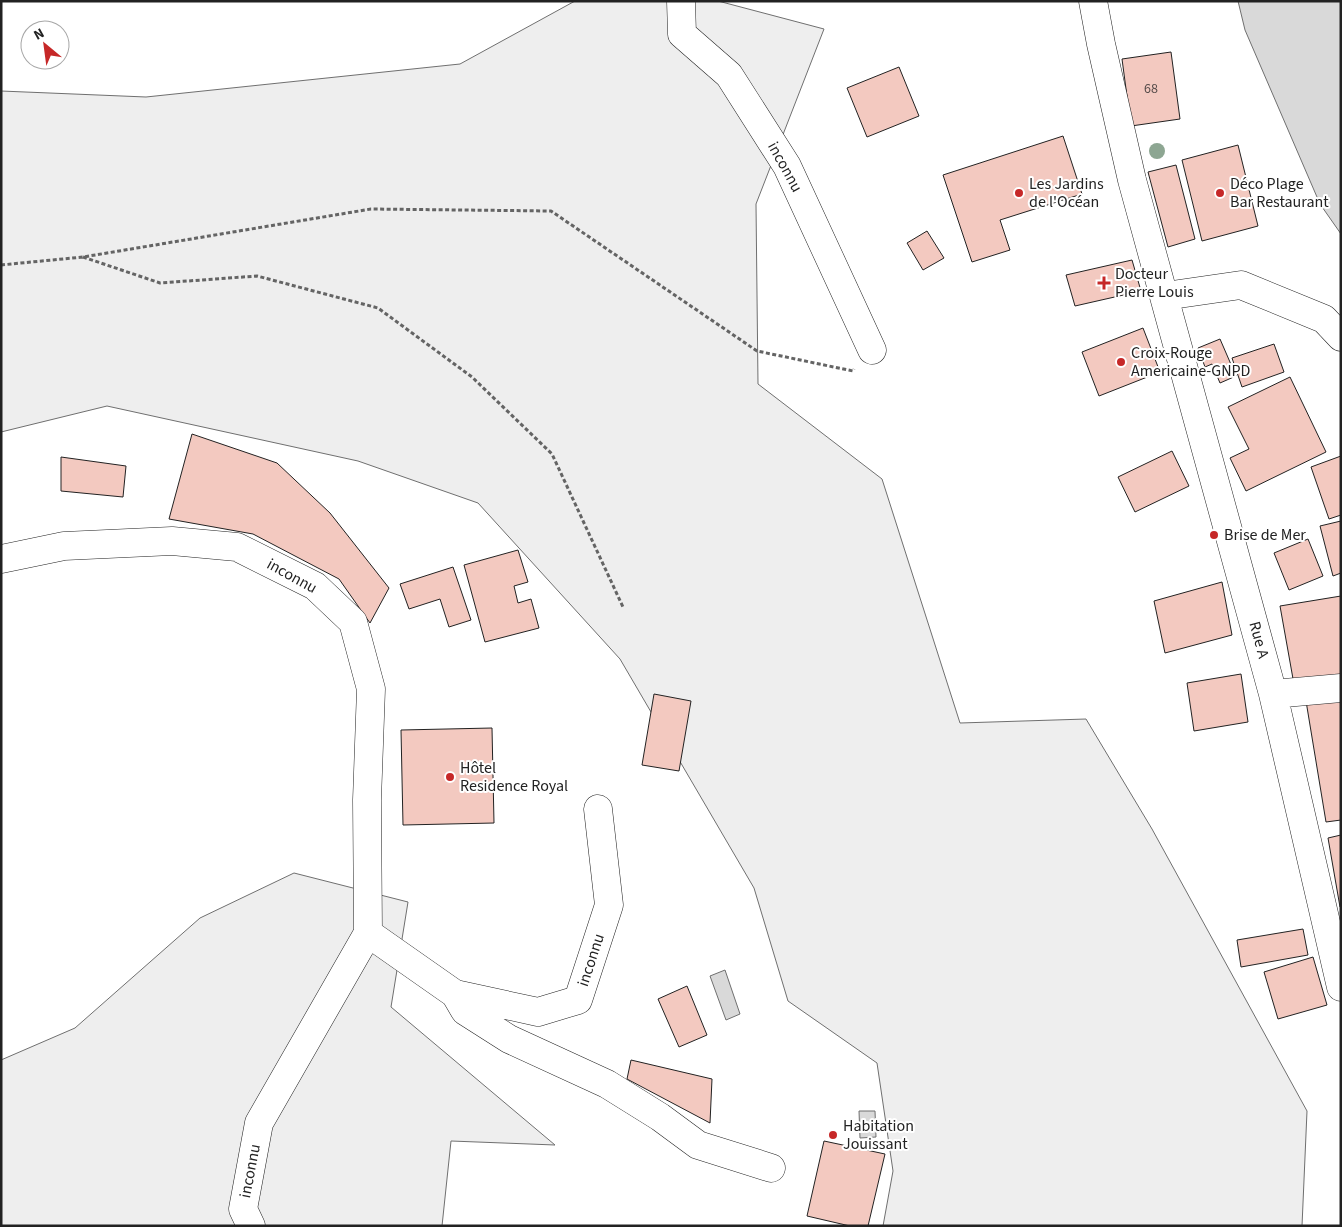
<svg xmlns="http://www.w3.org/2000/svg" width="1342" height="1227" font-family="'Source Sans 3',sans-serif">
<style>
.green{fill:#eee;stroke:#6f6f6f}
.water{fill:#d9d9d9;stroke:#6f6f6f}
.building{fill:#f3c9c0;stroke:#222}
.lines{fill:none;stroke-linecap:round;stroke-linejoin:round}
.minor-casing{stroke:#222;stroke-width:29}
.path{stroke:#646464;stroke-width:3;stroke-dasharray:4 2.5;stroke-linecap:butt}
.minor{stroke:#fff;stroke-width:28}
.tree{fill:#8da692}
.poi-dot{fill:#c62828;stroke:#fff;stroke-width:2}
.labels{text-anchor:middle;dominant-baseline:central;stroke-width:4;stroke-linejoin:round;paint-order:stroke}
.number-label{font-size:14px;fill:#564c4a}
.street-label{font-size:16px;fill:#222;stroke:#fff}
.poi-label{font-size:16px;fill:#222;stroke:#fff;text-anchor:start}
</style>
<rect width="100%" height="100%" fill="#fff"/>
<path class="green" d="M575 1H718L824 29 756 204 758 384 882 479 960 723 1086 719 1152 829 1307 1111 1302 1226H883L893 1171 877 1063 788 1001 754 888 620 659 478 503 358 461 107 406 1 432V91L146 97 460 64Z
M294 873 408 902 391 1007 555 1145 451 1141 442 1226H1V1060L75 1028 200 918Z"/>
<path class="water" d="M1238 1H1341V234L1320 204 1245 30Z
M725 970 740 1014 726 1020 710 976Z
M859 1111H875L876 1137 860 1138Z"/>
<path class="building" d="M1171 52 1180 119 1131 126 1122 59Z
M899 67 919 116 867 137 847 88Z
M1063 136 1082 194 1000 220 1010 250 972 262 943 175Z
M1238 145 1258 226 1202 241 1182 160Z
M1176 165 1195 239 1168 247 1148 172Z
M927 231 944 258 923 270 907 243Z
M1132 260 1141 291 1075 306 1066 275Z
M1143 328 1160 372 1099 396 1082 352Z
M1220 339 1236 376 1220 383 1212 364 1205 367 1198 348Z
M1274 344 1284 372 1242 387 1232 358Z
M1290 377 1326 452 1246 491 1230 458 1249 449 1228 407Z
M192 434 277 463 330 513 389 588 370 623 339 579 253 534 169 519Z
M1172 451 1189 486 1135 512 1118 477Z
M1341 456V515L1329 519 1311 467Z
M61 457 126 466 123 497 61 491Z
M1341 521V573L1333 576 1320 526Z
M1308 539 1323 576 1289 590 1274 553Z
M518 550 528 582 514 586 518 603 531 599 539 628 485 642 464 565Z
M453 567 471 620 449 627 440 599 409 609 400 584Z
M1222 582 1232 635 1165 653 1154 601Z
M1341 596V682L1295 690 1280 606Z
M1241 674 1248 722 1194 731 1187 683Z
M654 694 691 701 679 771 642 765Z
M1341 697V820L1326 822 1306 701Z
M492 728 494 823 403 825 401 730Z
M1341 835V907H1340L1328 838Z
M1303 929 1308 955 1241 967 1237 940Z
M1313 957 1327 1005 1278 1019 1264 972Z
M687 986 707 1035 679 1047 658 999Z
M631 1060 712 1079 710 1123 627 1079Z
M824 1141 885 1154 868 1226H850L807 1216Z"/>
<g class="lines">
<defs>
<path id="minor" d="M681 1 682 34 729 75 787 166 872 350
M1093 1 1101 44 1132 180 1273 694 1341 987
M1165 296 1241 285 1324 319 1341 337
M1 559 64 546 172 541 237 547 315 586 353 622 371 689 367 800 368 933 259 1123 243 1209 251 1226
M1273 694 1341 688
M368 933 455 994 538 1012 578 1000 609 905 598 809
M455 994 465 1011 509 1039 607 1084 660 1117 698 1145 771 1168"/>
</defs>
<use href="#minor" class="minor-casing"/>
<path class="path" d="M83 257 160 283 257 276 378 308 472 377 552 454 623 607
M1 265 83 257 371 209 551 211 757 351 853 371 854 369"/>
<use href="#minor" class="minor"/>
</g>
<circle class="tree" cx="1157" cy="151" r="8"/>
<g class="poi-dot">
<circle cx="1019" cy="193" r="5"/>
<circle cx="1220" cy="193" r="5"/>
<path d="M1101.5 275.5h5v5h5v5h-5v5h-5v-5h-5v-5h5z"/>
<circle cx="1121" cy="362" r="5"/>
<circle cx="1214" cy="535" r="5"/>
<circle cx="450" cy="777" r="5"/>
<circle cx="833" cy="1135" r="5"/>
</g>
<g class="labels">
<g class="number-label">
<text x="1151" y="89">68</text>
</g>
<g class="street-label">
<text transform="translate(785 167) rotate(61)">inconnu</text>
<text transform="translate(292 576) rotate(29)">inconnu</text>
<text transform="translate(1259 640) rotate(75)">Rue A</text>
<text transform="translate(591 960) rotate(-72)">inconnu</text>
<text transform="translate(250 1171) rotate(-79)">inconnu</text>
</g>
<g class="poi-label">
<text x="1029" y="184">Les Jardins<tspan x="1029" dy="18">de l'Océan</tspan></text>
<text x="1230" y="184">Déco Plage<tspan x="1230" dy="18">Bar Restaurant</tspan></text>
<text x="1115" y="274">Docteur<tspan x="1115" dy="18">Pierre Louis</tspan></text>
<text x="1131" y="353">Croix-Rouge<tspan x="1131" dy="18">Americaine-GNPD</tspan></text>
<text x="1224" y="535">Brise de Mer</text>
<text x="460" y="768">Hôtel<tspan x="460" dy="18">Residence Royal</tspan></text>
<text x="843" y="1126">Habitation<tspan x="843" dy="18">Jouissant</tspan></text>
</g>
</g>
<rect width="1342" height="1227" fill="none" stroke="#222222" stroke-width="5"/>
<g transform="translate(45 45) rotate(331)"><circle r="24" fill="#ffffff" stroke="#a7a7a7"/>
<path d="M0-4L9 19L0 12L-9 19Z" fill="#c62828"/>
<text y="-8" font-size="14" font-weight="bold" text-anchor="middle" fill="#222222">N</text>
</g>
</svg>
